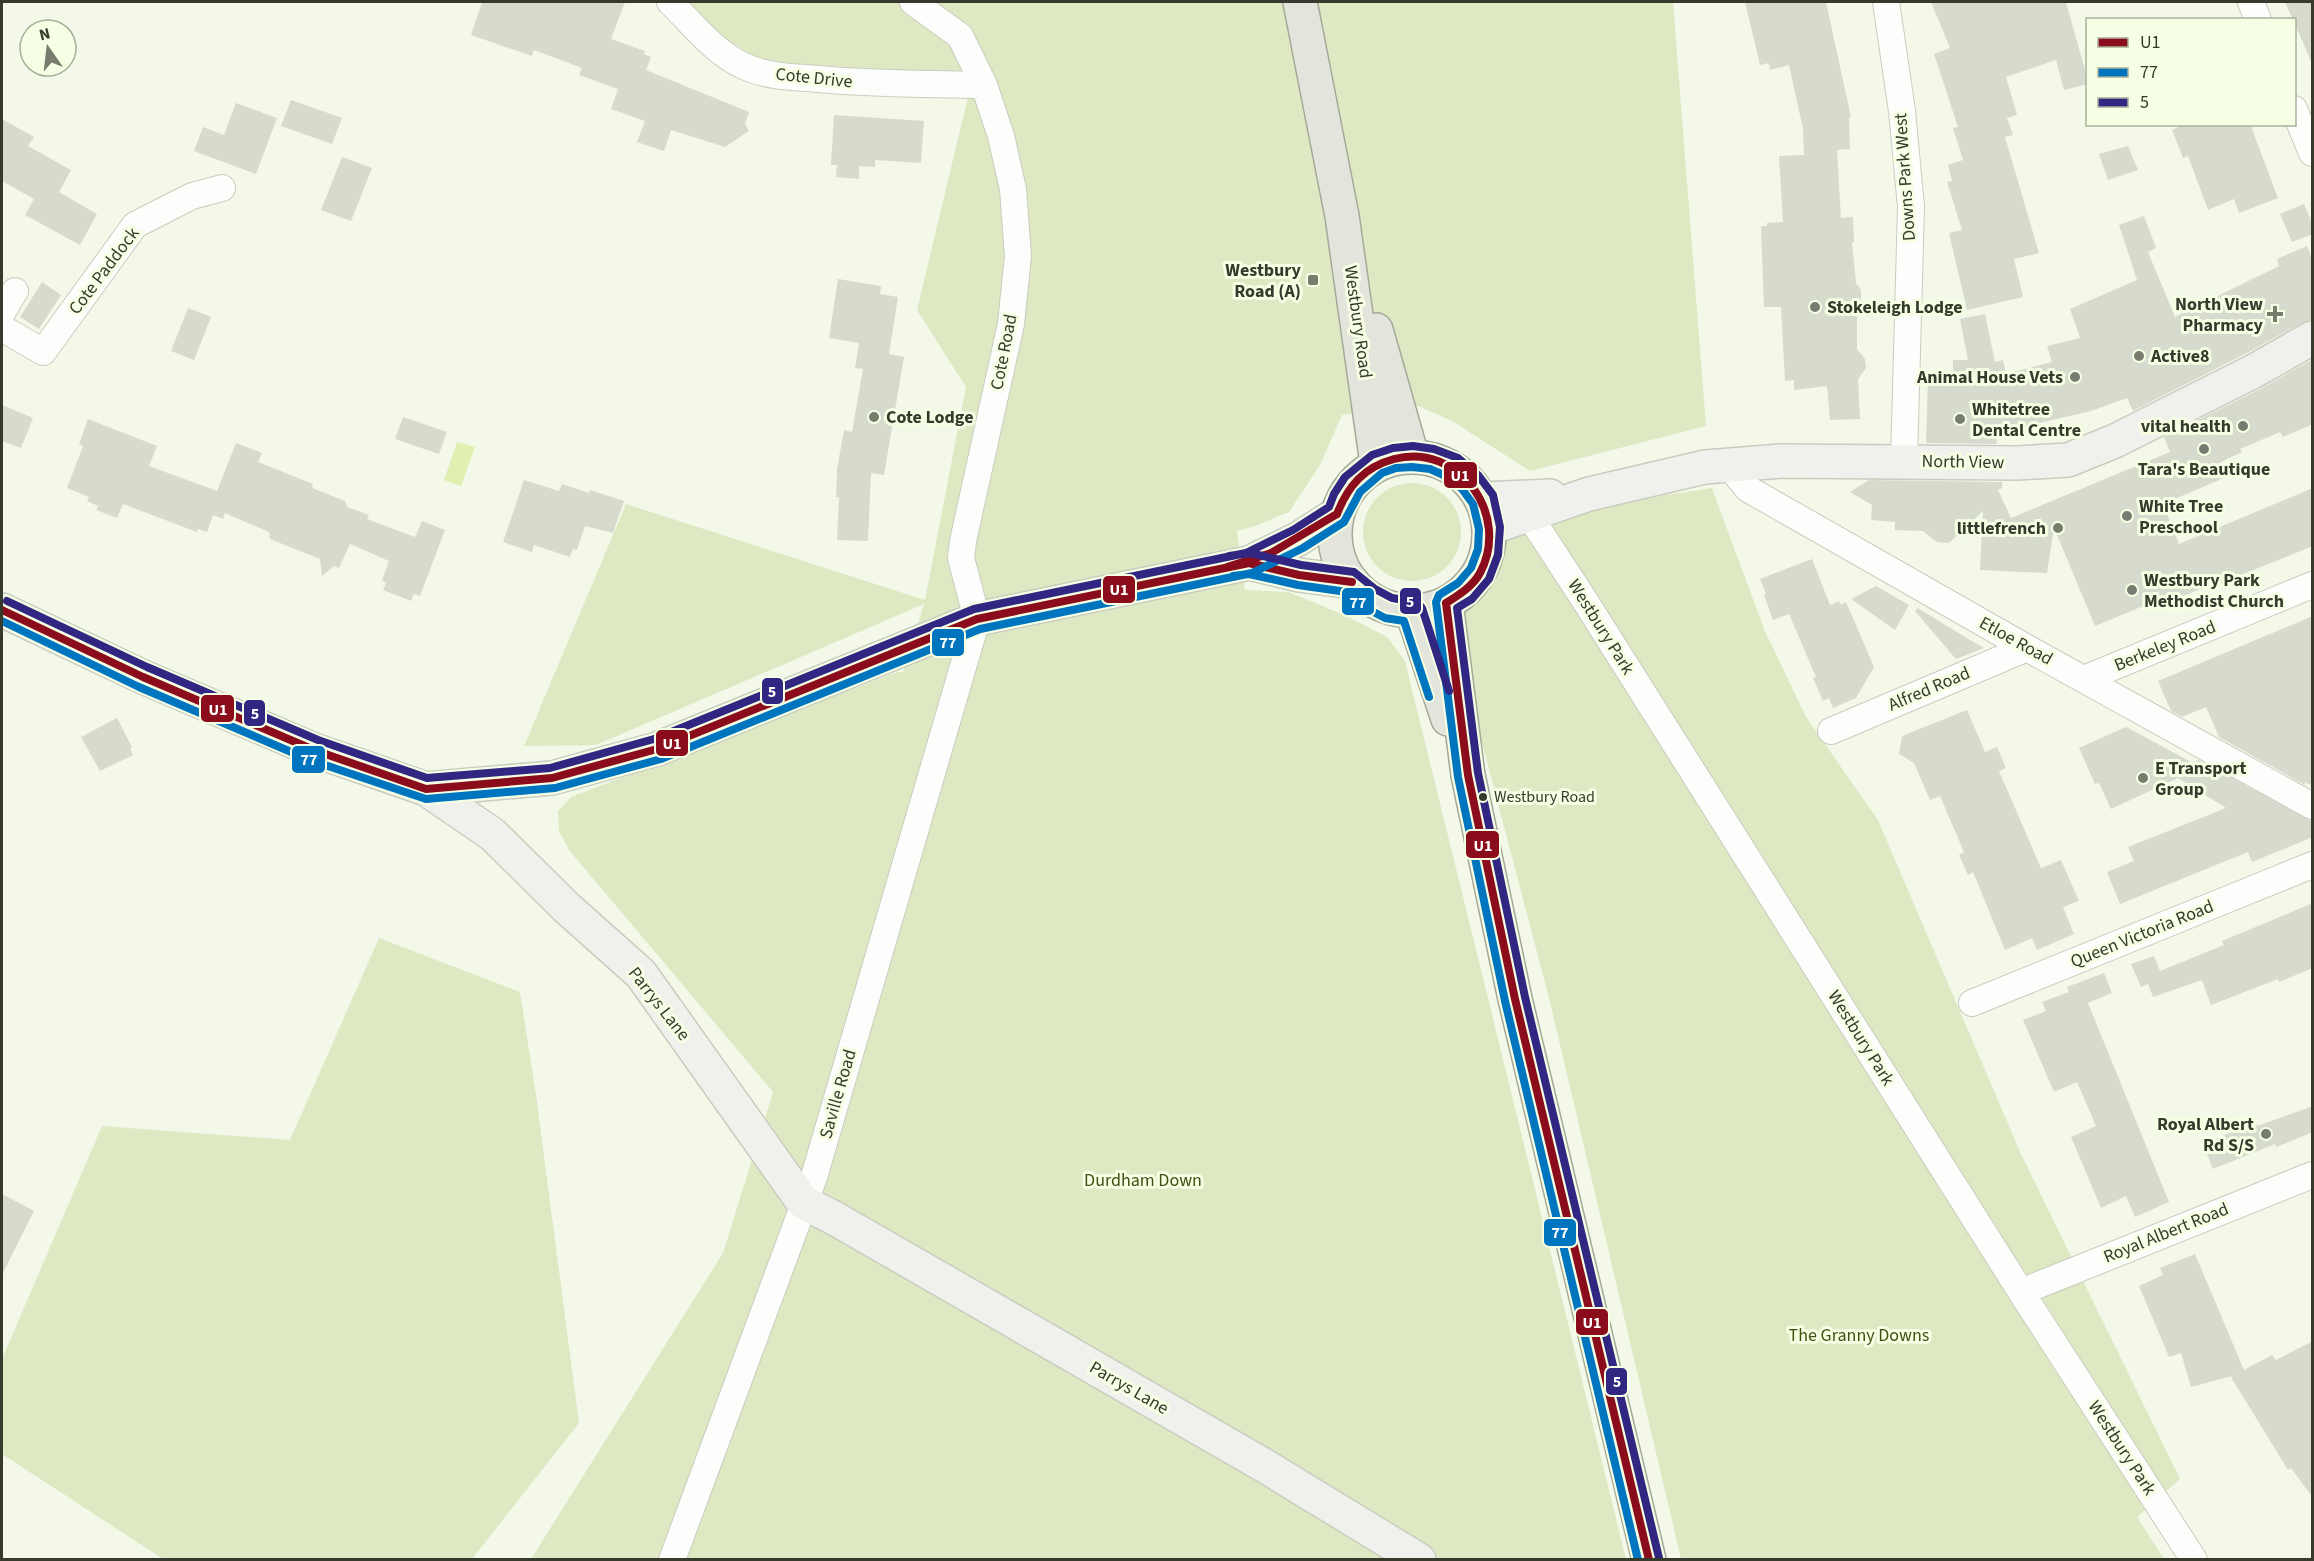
<svg xmlns="http://www.w3.org/2000/svg" width="2314" height="1561" font-family="'Source Sans 3',sans-serif">
<style>
.green{fill:#dee9c4}
.water{fill:#dff0b0}
.building{fill:#d7dbce}
.lines{fill:none;stroke-linecap:round;stroke-linejoin:round}
.minor-casing{stroke:#c8cdbf;stroke-width:28}
.secondary-casing{stroke:#c8cdbf;stroke-width:36}
.primary-casing{stroke:#a4a998;stroke-width:36}
.minor{stroke:#fdfefc;stroke-width:26}
.secondary{stroke:#f0f1ec;stroke-width:33}
.primary{stroke:#e3e5dd;stroke-width:33}
.bus-1-casing{stroke:#f6fee3;stroke-width:12}
.bus-2-casing{stroke:#f6fee3;stroke-width:12}
.bus-3-casing{stroke:#f6fee3;stroke-width:12}
.bus-1{stroke:#8b0d1b;stroke-width:8}
.bus-2{stroke:#0075bf;stroke-width:8}
.bus-3{stroke:#312783;stroke-width:8}
.poi-dot{fill:#787c6f;stroke:#f6fee3;stroke-width:2}
.bus-dot{fill:#363a2d;stroke:#f6fee3;stroke-width:2}
.labels{text-anchor:middle;dominant-baseline:central;stroke-width:6;stroke-linejoin:round;paint-order:stroke}
.bus-label{font-size:16px;fill:#363a2d;stroke:#f6fee3;text-anchor:start}
.street-label{font-size:18px;fill:#363a2d;stroke:#f6fee3}
.poi-label{font-size:18px;font-weight:bold;fill:#363a2d;stroke:#f6fee3;text-anchor:start}
.park-label{font-size:18px;fill:#445113;stroke:#f6fee3}
.line-badge{stroke:#f6fee3;stroke-width:2}
.badge-label{font-size:16px;text-anchor:middle;font-weight:bold;fill:#fff}
</style>
<rect width="100%" height="100%" fill="#f3f8e9"/>
<path class="green" d="M686 2H1673L1706 426 1530 471 1452 421 1418 406 1342 415 1320 465 1289 512 1255 526 1237 531 1245 590 1289 592 1344 615 1387 637 1405 661 1626 1559H531L723 1253 773 1092 569 850 559 831 558 811 571 797 897 672H903L924 604 596 745 524 746 626 504 925 600 966 387 917 310 973 76 821 70 755 57 707 27Z
M1363 532a49 49 0 1 1 98 0a49 49 0 1 1-98 0Z
M1712 488 1764 629 1806 717 1878 820 2021 1154 2180 1479 2137 1517 2164 1559H1681L1549 998 1451 625 1516 518Z
M379 938 520 992 536 1095 579 1423 472 1559H163L2 1454V1359L102 1126 290 1140Z"/>
<path class="water" d="M457 442 475 447 461 486 444 480Z"/>
<path class="building" d="M482 2H625L611 39 645 51 644 54 651 57 646 70 749 112 745 124 749 131 725 147 671 130 664 151 637 142 645 121 611 109 618 89 579 75 582 68 534 50 532 56 471 35Z
M1745 2H1826L1851 117H1849L1850 149 1837 150 1841 218 1853 217 1854 242H1852L1856 283 1861 290V299L1857 303V349L1865 359 1866 368 1858 379 1860 419 1830 420 1827 386 1794 390V380L1785 381 1781 307H1764L1761 226H1767V223L1783 222 1779 156 1804 155 1803 129 1789 65 1770 70 1769 63 1760 65Z
M1931 2H2066L2088 81V84L2064 90 2056 60 2006 77 2017 115 2007 118 2013 135 2005 137 2039 253 2014 259 2023 297 1967 310 1949 233 1962 230 1947 182 1952 181 1948 165 1963 160 1953 128 1958 127 1934 54 1950 48Z
M2285 2H2313V66L2295 24V20H2293Z
M291 100 342 118 332 144 281 126Z
M236 103 277 118 256 174 194 151 203 127 224 135Z
M834 115 924 121 921 163 875 160V167L859 166V179L836 177 837 165H831Z
M2 119 34 137 28 146 71 170 59 192 97 214 80 245 25 215 34 199 2 181Z
M2185 124H2250L2278 198 2239 213 2234 199 2208 210 2188 156 2183 158 2172 130Z
M2128 146 2138 170 2108 180 2099 154Z
M342 157 372 168 351 221 321 210Z
M2304 204 2313 225V234L2292 242 2280 214Z
M2144 216 2156 248 2148 252 2175 317 2279 266 2277 259 2307 246 2313 261V319L2303 322 2245 354 2133 411 2127 398 2091 411 1996 433 1997 444 1926 443 1928 380H1953V360H1968L1960 319 1985 314 1995 362 2003 360 2006 374 2052 362 2047 346 2080 338 2070 309 2137 280 2119 225Z
M838 279 881 286 880 294 898 297 889 354 904 357 884 475 871 473 868 541 837 540 839 497H836L837 469 844 430 852 432 863 369 855 368 859 343 829 338Z
M42 282 61 295 39 329 20 317Z
M188 308 211 317 194 360 171 351Z
M2313 359V424L2283 437 2280 432 2240 449 2242 452 2221 462 2226 477 2163 504 2179 544 2313 488V546L2219 584 2218 582 2161 605 2158 600 2095 626 2054 528 2047 573 1980 570 1983 511 1949 543 1937 542 1923 531 1895 530V522L1871 520 1872 505 1850 492 1869 480 2002 482V488L1998 490 2011 518 2170 452 2164 437 2262 388Z
M2 405 33 418 21 448 2 441Z
M403 417 447 432 439 454 395 439Z
M88 419 157 446 149 466 217 491 236 443 262 453 258 462 313 484 312 488 345 501 347 507 369 515 367 519 415 537 422 521 445 530 420 596 414 594 411 601 383 590 386 583 382 580 389 561 350 544 339 568 334 566 322 576 320 559 270 539 269 532 225 513 223 519 213 515 207 532 198 529 197 532 123 504 117 518 96 510 98 506 87 501 89 497 67 488 83 446 79 444Z
M524 480 559 491 562 484 589 493 590 490 624 501 613 533 585 526 577 550 573 549 570 557 534 545 532 552 503 542Z
M1812 559 1830 605 1839 601 1841 605 1846 602 1874 667 1856 698 1833 708 1829 698 1823 701 1813 678 1816 677 1789 614 1773 620 1764 595 1766 594 1760 579Z
M1876 586 1909 605 1895 630 1851 599Z
M1918 608 1965 637 1984 648 1956 659 1915 611Z
M2313 616V786L2305 782V785L2219 737 2206 707 2182 717 2171 711 2158 681Z
M1967 710 1985 752 1997 747 2006 768 1999 771 2041 868 2061 860 2079 901 2063 907 2074 934 2037 950 2032 938 2005 950 1973 872 1968 875 1959 855 1964 852 1940 796 1930 800 1914 763 1899 754 1902 736Z
M117 718 132 747 130 748 133 755 100 771 81 737Z
M2126 727 2193 763 2199 760 2311 821 2313 837 2252 862 2248 852 2120 904 2107 872 2134 861 2128 847 2226 808 2178 778 2111 809 2099 783 2095 784 2079 748Z
M2313 903V968L2279 982 2278 979 2211 1005 2202 980 2153 997 2148 984 2141 987 2131 964 2154 956 2160 971 2224 945 2222 941Z
M2104 973 2112 993 2088 1003 2169 1202 2135 1217 2126 1196 2101 1208 2071 1137 2096 1126 2077 1082 2054 1092 2023 1020 2046 1011 2042 1002 2069 992 2067 987Z
M2313 1106V1132L2276 1147 2275 1144 2213 1169 2203 1144 2256 1122 2257 1126Z
M2 1194 34 1211 2 1275Z
M2195 1254 2244 1370 2272 1355 2276 1360 2313 1341V1498L2291 1468 2288 1470 2231 1377 2236 1375 2191 1387 2181 1353 2169 1357 2139 1286 2163 1275 2160 1268Z"/>
<g class="lines">
<defs>
<path id="minor" d="M670 2C694 25 714 53 746 67 768 77 795 77 818 79 873 84 928 84 984 85
M1886 2 1902 111 1911 207 1904 461
M2251 2 2258 20
M2294 109 2312 153
M2 313 15 291
M2 328 43 352 135 225 192 196 222 188
M1728 465 1748 489 2027 648 2312 806
M1529 515 1587 604 2021 1292 2194 1560
M2084 679 2312 585
M1831 731 2027 648
M1972 1003 2312 865
M2021 1292 2312 1175
M672 1560 814 1177 977 619 961 558 963 541 1011 324 1018 256 1013 189 1001 136 984 85 960 36 913 2"/>
<path id="secondary" d="M1483 499 1550 496
M1490 528 1589 494 1705 467 1781 461 2017 463 2068 460 2115 441 2254 371 2312 338
M1249 563 1299 575 1352 582
M2 610 143 677 314 750 426 789 492 834 567 908 641 974 803 1202 836 1219 1265 1466 1419 1560
M426 789 552 778 657 749 977 619 1249 563 1298 539 1337 514"/>
<path id="primary" d="M1300 2 1342 216 1377 464
M1376 330 1412 456
M1335 534a77 77 0 1 1 154 0a77 77 0 1 1-154 0Z
M1446 603 1468 775 1515 999 1649 1560
M1412 611 1448 719"/>
</defs>
<use href="#minor" class="minor-casing"/>
<use href="#secondary" class="secondary-casing"/>
<use href="#primary" class="primary-casing"/>
<use href="#minor" class="minor"/>
<use href="#secondary" class="secondary"/>
<use href="#primary" class="primary"/>
<defs>
<path id="bus-1" d="M1337 514C1348 486 1364 467 1394 459 1459 442 1511 515 1480 573 1473 586 1459 595 1446 603
M1227 567 1271 553 1337 514
M1446 603 1468 775 1515 999 1649 1560
M2 610 143 677 314 750 426 789 552 778 657 749 977 619 1249 563 1299 575 1352 582"/>
<path id="bus-2" d="M1233 576 1249 574 1298 585 1347 592 1364 607 1385 618 1404 621 1429 697
M2 621 139 687 310 760 426 799 555 788 661 759 980 629 1252 573 1303 548 1344 522 1360 492 1382 473 1396 468 1412 467 1430 469 1448 477 1462 489 1473 504 1479 529 1478 549 1471 568 1458 583 1439 595 1436 602 1458 777 1505 1001 1638 1560"/>
<path id="bus-3" d="M1229 556 1250 553 1301 565 1354 572 1375 589 1392 598 1417 602 1422 608 1449 691
M7 601 147 667 318 740 427 778 550 768 654 739 974 609 1246 553 1293 530 1329 507 1334 494 1345 477 1372 455 1393 448 1413 446 1434 449 1458 458 1478 475 1493 495 1500 527 1498 555 1489 579 1472 599 1457 608 1478 773 1525 997 1659 1558"/>
</defs>
<use href="#bus-1" class="bus-1-casing"/>
<use href="#bus-2" class="bus-2-casing"/>
<use href="#bus-3" class="bus-3-casing"/>
<use href="#bus-1" class="bus-1"/>
<use href="#bus-2" class="bus-2"/>
<use href="#bus-3" class="bus-3"/>
</g>
<g class="poi-dot">
<rect x="1307" y="274" width="12" height="12" rx="3"/>
<circle cx="1815" cy="307" r="6"/>
<path d="M2272 305h6v6h6v6h-6v6h-6v-6h-6v-6h6z"/>
<circle cx="2139" cy="356" r="6"/>
<circle cx="2075" cy="377" r="6"/>
<circle cx="874" cy="417" r="6"/>
<circle cx="1960" cy="419" r="6"/>
<circle cx="2243" cy="426" r="6"/>
<circle cx="2204" cy="449" r="6"/>
<circle cx="2127" cy="516" r="6"/>
<circle cx="2058" cy="528" r="6"/>
<circle cx="2132" cy="590" r="6"/>
<circle cx="2143" cy="778" r="6"/>
<circle cx="2266" cy="1134" r="6"/>
</g>
<circle class="bus-dot" cx="1483" cy="797" r="5"/>
<g class="labels">
<g class="bus-label">
<text x="1494" y="797">Westbury Road</text>
</g>
<g class="street-label">
<text transform="translate(814 78) rotate(6)">Cote Drive</text>
<text transform="translate(1905 177) rotate(-94)">Downs Park West</text>
<text transform="translate(104 271) rotate(-53)">Cote Paddock</text>
<text transform="translate(1358 322) rotate(82)">Westbury Road</text>
<text transform="translate(1004 352) rotate(-79)">Cote Road</text>
<text transform="translate(1963 462) rotate(1)">North View</text>
<text transform="translate(1601 627) rotate(58)">Westbury Park</text>
<text transform="translate(2016 641) rotate(29)">Etloe Road</text>
<text transform="translate(2165 646) rotate(-22)">Berkeley Road</text>
<text transform="translate(1929 689) rotate(-23)">Alfred Road</text>
<text transform="translate(2142 934) rotate(-22)">Queen Victoria Road</text>
<text transform="translate(659 1004) rotate(52)">Parrys Lane</text>
<text transform="translate(1861 1038) rotate(58)">Westbury Park</text>
<text transform="translate(838 1094) rotate(-74)">Saville Road</text>
<text transform="translate(2166 1233) rotate(-22)">Royal Albert Road</text>
<text transform="translate(1129 1388) rotate(30)">Parrys Lane</text>
<text transform="translate(2122 1448) rotate(57)">Westbury Park</text>
</g>
<g class="poi-label">
<text x="1301" y="270" text-anchor="end">Westbury<tspan x="1301" dy="21">Road (A)</tspan></text>
<text x="2263" y="304" text-anchor="end">North View<tspan x="2263" dy="21">Pharmacy</tspan></text>
<text x="1827" y="307">Stokeleigh Lodge</text>
<text x="2151" y="356">Active8</text>
<text x="2063" y="377" text-anchor="end">Animal House Vets</text>
<text x="1972" y="409">Whitetree<tspan x="1972" dy="21">Dental Centre</tspan></text>
<text x="886" y="417">Cote Lodge</text>
<text x="2231" y="426" text-anchor="end">vital health</text>
<text x="2204" y="469" text-anchor="middle">Tara's Beautique</text>
<text x="2139" y="506">White Tree<tspan x="2139" dy="21">Preschool</tspan></text>
<text x="2046" y="528" text-anchor="end">littlefrench</text>
<text x="2144" y="580">Westbury Park<tspan x="2144" dy="21">Methodist Church</tspan></text>
<text x="2155" y="768">E Transport<tspan x="2155" dy="21">Group</tspan></text>
<text x="2254" y="1124" text-anchor="end">Royal Albert<tspan x="2254" dy="21">Rd S/S</tspan></text>
</g>
<g class="park-label">
<text x="1143" y="1180">Durdham Down</text>
<text x="1859" y="1335">The Granny Downs</text>
</g>
</g>
<g class="line-badge">
<rect x="1443" y="461" width="35" height="28" rx="6" fill="#8b0d1b"/>
<rect x="1102" y="575" width="34" height="29" rx="6" fill="#8b0d1b"/>
<rect x="1399" y="587" width="23" height="28" rx="6" fill="#312783"/>
<rect x="1341" y="587" width="34" height="29" rx="6" fill="#0075bf"/>
<rect x="931" y="628" width="34" height="29" rx="6" fill="#0075bf"/>
<rect x="761" y="677" width="23" height="28" rx="6" fill="#312783"/>
<rect x="200" y="694" width="35" height="29" rx="6" fill="#8b0d1b"/>
<rect x="243" y="699" width="23" height="28" rx="6" fill="#312783"/>
<rect x="655" y="729" width="34" height="28" rx="6" fill="#8b0d1b"/>
<rect x="291" y="745" width="35" height="29" rx="6" fill="#0075bf"/>
<rect x="1465" y="830" width="35" height="29" rx="6" fill="#8b0d1b"/>
<rect x="1543" y="1218" width="34" height="29" rx="6" fill="#0075bf"/>
<rect x="1575" y="1308" width="34" height="28" rx="6" fill="#8b0d1b"/>
<rect x="1605" y="1367" width="23" height="29" rx="6" fill="#312783"/>
</g>
<g class="badge-label">
<text x="1460" y="481">U1</text>
<text x="1119" y="595">U1</text>
<text x="1410" y="607">5</text>
<text x="1358" y="608">77</text>
<text x="948" y="648">77</text>
<text x="772" y="697">5</text>
<text x="218" y="715">U1</text>
<text x="255" y="719">5</text>
<text x="672" y="749">U1</text>
<text x="309" y="765">77</text>
<text x="1483" y="851">U1</text>
<text x="1560" y="1238">77</text>
<text x="1592" y="1328">U1</text>
<text x="1617" y="1387">5</text>
</g>
<rect width="2314" height="1561" fill="none" stroke="#363a2d" stroke-width="6"/>
<rect x="2086" y="18" width="210" height="108" fill="#f6fee3" stroke="#a9b09a" stroke-width="1.5"/>
<rect x="2098" y="38" width="30" height="9" fill="#8b0d1b" stroke="#a9b09a" stroke-width="1.5"/>
<text x="2140" y="48" font-size="18" fill="#363a2d">U1</text>
<rect x="2098" y="68" width="30" height="9" fill="#0075bf" stroke="#a9b09a" stroke-width="1.5"/>
<text x="2140" y="78" font-size="18" fill="#363a2d">77</text>
<rect x="2098" y="98" width="30" height="9" fill="#312783" stroke="#a9b09a" stroke-width="1.5"/>
<text x="2140" y="108" font-size="18" fill="#363a2d">5</text>
<g transform="translate(48 48) rotate(346)"><circle r="28" fill="#f6fee3" stroke="#a9b09a" stroke-width="1.5"/>
<path d="M0-4.5L10 22L0 15L-10 22Z" fill="#787c6f"/>
<text y="-9" font-size="16" font-weight="bold" text-anchor="middle" fill="#363a2d">N</text>
</g>
</svg>
